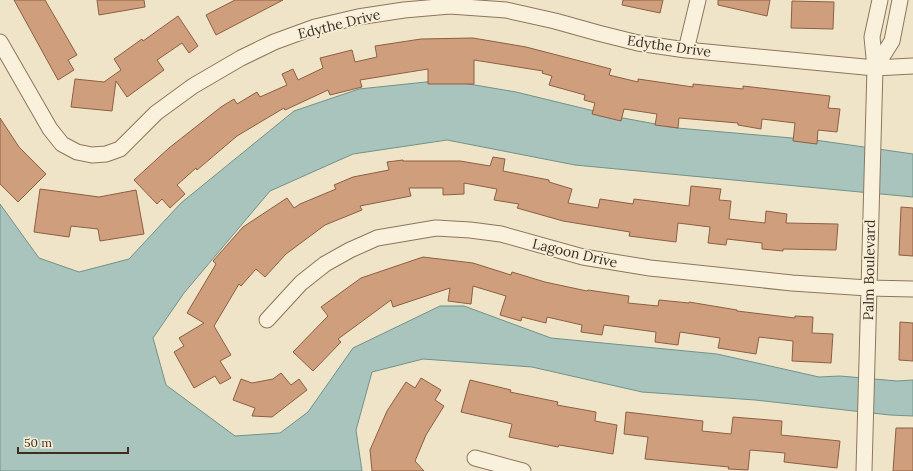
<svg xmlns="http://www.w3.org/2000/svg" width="913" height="471" font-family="Lora,serif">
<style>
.water{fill:#a9c4bc;stroke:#6f938a}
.building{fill:#cf9f7d;stroke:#8d5f41}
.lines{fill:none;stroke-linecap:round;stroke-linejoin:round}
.minor-casing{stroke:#8d765c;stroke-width:17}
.minor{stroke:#faf1dc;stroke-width:15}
.labels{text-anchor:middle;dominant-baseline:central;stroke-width:3.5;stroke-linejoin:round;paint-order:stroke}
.street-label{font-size:14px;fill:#3d2e20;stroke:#f7eed8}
</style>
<rect width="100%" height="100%" fill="#f0e4c8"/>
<path class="water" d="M445 80 516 92 623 118 677 128 815 140 913 154V197L575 165 447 140 353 154 270 191 184 293 153 338 166 385 235 436 280 433 308 412 353 348 440 306H464L551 338 717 354 819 377 840 376 897 381 913 380V416L890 415 755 400 642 392 532 367 423 359 372 372 356 430 362 471H0V204L39 258 79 272 129 259 181 203 294 111 359 89Z"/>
<path class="building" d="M14 0H45L77 55 68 60 74 70 58 80Z
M97 0H144L145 7 99 15Z
M235 0H283L216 35 206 15Z
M623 0H663L660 13 622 5Z
M718 0H770L767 16 718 5Z
M792 1 834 2 833 29 791 28Z
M178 16 198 46 189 53 182 43 157 60 164 70 127 97 116 81 112 111 71 107 75 79 104 82 121 70 114 59 142 39 143 41Z
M473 38 526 47 611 69 609 75 638 82V79L693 87V84L743 89V86L830 96 828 108 840 109 837 132 818 130 817 144 793 141 795 123 762 119 761 129 738 125V123L679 118 678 128 655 125 657 114 624 109 621 121 592 114 595 103 584 100 585 95 549 85 552 76 542 73 543 71 474 60V84H428V69L360 80 362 87 330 95 328 90 285 110 284 108 237 136 197 170 196 168 177 185 185 194 170 208 162 199 157 204 134 180 169 148 221 107 234 99 237 104 257 92 260 97 287 85 282 74 293 69 298 80 323 68 320 58 352 50 355 62 377 57 375 46 421 39Z
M0 118 19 147 46 174 18 202 0 184Z
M493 157 505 159 503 171 549 180V182L572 189 568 203 598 208 600 199 633 204 634 199 689 206 691 186 721 189 719 200 731 201 729 219 765 223 766 211 787 214 786 223 838 224 836 250 783 249V251L762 249V243L727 239 726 245 708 243 710 227 678 223 676 242 629 236 630 232 563 221 517 208 519 204 494 200 497 189 464 183V194L443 195V188H409L411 196 360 206 362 210 325 225 286 254 265 277 256 269 241 286 239 284 214 326 231 355 220 361 231 378 220 384 215 376 194 388 174 352 184 346 179 338 204 323 187 313 216 264 213 261 243 227 287 198 294 208 300 204 336 189 334 185 353 177 389 170 387 162 403 160V161H460L490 166Z
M40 189 99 197 136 190 144 234 100 241 98 229 71 226 69 237 34 232Z
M901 207 913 208V256L899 255Z
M423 257 473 263 511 275 512 272 545 282 587 291 588 290 629 296 628 303 658 306 659 300 689 303V302L737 310V311L795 318V316L813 317 812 333 833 334 831 363 792 361 793 341 759 337 756 354 718 348 720 338 680 332 678 345 655 342 656 332 604 325 602 335 581 332 582 325 547 317 546 323 522 317 521 321 500 315 506 296 473 286 471 304 448 301 450 288 393 307 391 300 338 339 341 342 313 371 293 352 328 316 321 307 361 278Z
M900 322 913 323V361L899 360Z
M281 373 291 385 299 379 307 390 272 417 252 416 255 408 233 400 241 379 252 383 273 379Z
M421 378 441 390 435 400 444 406 426 435 415 461 424 471H372L370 450 387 411 406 382 415 388Z
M470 380 511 390 510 392 558 402 557 405 596 412 595 421 617 425 613 454 559 445 558 447 509 437 512 424 461 412Z
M626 412 703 421 702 431 731 434 733 417 782 421 781 435 840 441 837 468 784 462 785 453 750 450 748 470 728 469 729 467 645 459 648 437 624 434Z
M896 428H913V471H893Z"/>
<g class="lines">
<defs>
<path id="minor" d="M0 42 50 129 62 144 77 152 92 155 106 154 120 149 156 113 193 86 241 58 274 42 315 27 358 17 404 10 450 6 506 10 555 21 598 33 638 43 686 50 875 68 913 66
M686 50 698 0
M875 68 892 41 900 0
M267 320 301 283 325 264 350 250 377 238 436 228 470 230 501 234 583 257 650 268 792 283 868 288 913 289
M475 458 523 471
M864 471 875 68 872 37 880 0"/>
</defs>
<use href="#minor" class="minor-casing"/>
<use href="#minor" class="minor"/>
</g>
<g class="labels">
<g class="street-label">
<text transform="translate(339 24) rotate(-14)">Edythe Drive</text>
<text transform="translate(669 46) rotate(8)">Edythe Drive</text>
<text transform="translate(575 253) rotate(13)">Lagoon Drive</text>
<text transform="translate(869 270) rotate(-89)">Palm Boulevard</text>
</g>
</g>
<path d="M18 447v6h110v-6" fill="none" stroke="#3d2e20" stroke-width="2"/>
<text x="24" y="447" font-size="12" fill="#3d2e20" stroke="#f7eed8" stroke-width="3" paint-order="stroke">50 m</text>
</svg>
